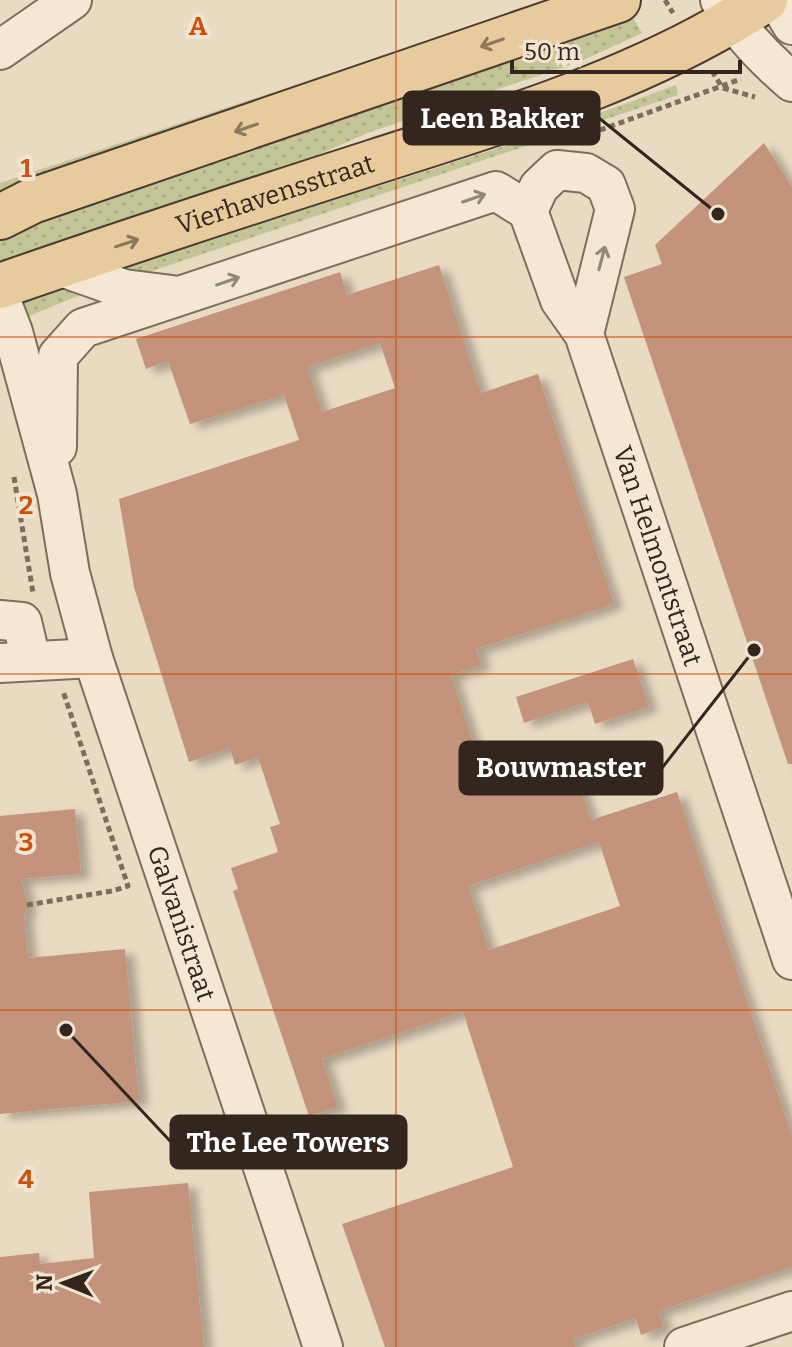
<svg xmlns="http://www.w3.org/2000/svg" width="792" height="1347" font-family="Bitter,serif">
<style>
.grass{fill:url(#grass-dots)}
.building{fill:#c3937c;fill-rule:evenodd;filter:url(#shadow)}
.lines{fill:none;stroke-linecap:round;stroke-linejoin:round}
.minor-casing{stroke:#806c5b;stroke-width:42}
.major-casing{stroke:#4e3b2f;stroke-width:48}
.path{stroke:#806c5b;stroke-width:5;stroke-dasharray:6 4;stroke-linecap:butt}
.minor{stroke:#f4e8d4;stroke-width:38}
.major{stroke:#e8cb9d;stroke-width:44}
.oneway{stroke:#8d785e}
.oneway2{stroke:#938779}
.grid{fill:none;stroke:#cd510f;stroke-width:2;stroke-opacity:0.55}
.labels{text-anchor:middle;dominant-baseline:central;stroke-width:8;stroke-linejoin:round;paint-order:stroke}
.street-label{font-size:26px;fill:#32261e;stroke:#f1e5d1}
.grid-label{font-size:26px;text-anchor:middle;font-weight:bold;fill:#cd510f;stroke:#f1e5d1;stroke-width:8;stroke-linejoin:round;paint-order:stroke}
.leader{fill:none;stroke:#32261e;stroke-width:3}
.callout-dot{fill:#32261e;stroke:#f1e5d1;stroke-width:3}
.callout{fill:#32261e;stroke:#32261e;stroke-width:3}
.callout-label{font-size:28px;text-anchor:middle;font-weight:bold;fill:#fff}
</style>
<defs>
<pattern id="grass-dots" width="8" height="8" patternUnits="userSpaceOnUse" patternTransform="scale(2)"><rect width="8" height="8" fill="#c4c597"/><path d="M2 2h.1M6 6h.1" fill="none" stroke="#a9a982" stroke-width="1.8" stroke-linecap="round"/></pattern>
<filter id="shadow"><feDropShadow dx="9" dy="5" stdDeviation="4" flood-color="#0004"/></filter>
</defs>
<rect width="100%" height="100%" fill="#e9dac2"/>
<path class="grass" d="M550 0H572L0 196V183Z
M629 11 642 33 579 62 370 132 251 184 0 268V228Z
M676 85 678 95 140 275 106 267 299 204 383 185 548 132Z
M87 289 85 293 29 316H23L22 298 25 291Z"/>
<path class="building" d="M764 143 792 187V764H788L624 277 662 264 655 245Z
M439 265 481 393 538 374 614 604 476 649 482 665 451 675 487 785 570 757 591 820 677 792 792 1136V1267L658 1311 664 1327 641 1335 636 1318 573 1339 576 1347H385L342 1224 513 1167 463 1012 322 1059 338 1107 309 1116 233 891 238 889 231 868 278 852 270 827 280 824 258 757 235 765 230 748 189 762 134 587 119 499 299 440 284 395 190 424 168 361 146 369 136 339 340 272 347 295ZM380 343 395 388 322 412 307 367ZM599 842 620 906 489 950 468 886Z
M633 659 649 707 595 724 588 702 524 723 516 697Z
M75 809 81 874 21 879 28 905 24 915 28 958 125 949 139 1101 0 1114V816Z
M188 1183 204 1347H0V1257L39 1253 40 1264 94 1258 89 1192Z"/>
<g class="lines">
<defs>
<g id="minor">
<path d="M720 0C739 32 764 58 792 82"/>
<path d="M777 0 792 25"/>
<path d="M0 50 72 0"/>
<path d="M59 266 124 289 172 295"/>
<path id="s1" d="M0 298 13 332 57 494 70 573 93 658 323 1347"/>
<path id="s2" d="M584 334 615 209 606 185 586 173 557 170 539 187 528 211 560 300 584 334 792 960"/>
<path d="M57 447 58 356 83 328 496 191 528 211"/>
<path d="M0 620 22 622 31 660"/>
<path d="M0 663 93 658"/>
<path d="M684 1347 792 1311"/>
</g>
<g id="major">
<path d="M0 217 32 201 618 0"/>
<path id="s3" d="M0 286C124 243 249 202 374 162 508 119 647 78 765 0"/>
</g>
</defs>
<use href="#minor" class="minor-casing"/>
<use href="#major" class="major-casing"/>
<path class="path" d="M665 0 673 13
M712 71 722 87
M723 88 755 97
M581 137 741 79
M14 477 33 593
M27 905 112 891 128 886 63 691"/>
<use href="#minor" class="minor"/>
<use href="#major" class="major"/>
</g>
<defs><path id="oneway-shaft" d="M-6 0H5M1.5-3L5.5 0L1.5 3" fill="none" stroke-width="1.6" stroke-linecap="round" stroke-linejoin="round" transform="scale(2)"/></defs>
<g class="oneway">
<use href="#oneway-shaft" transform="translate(492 43) rotate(161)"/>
<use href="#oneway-shaft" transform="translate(246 128) rotate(161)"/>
<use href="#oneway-shaft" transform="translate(127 243) rotate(-18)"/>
</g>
<g class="oneway2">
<use href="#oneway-shaft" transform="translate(474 198) rotate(-19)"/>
<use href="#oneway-shaft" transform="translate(602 258) rotate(-75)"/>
<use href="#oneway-shaft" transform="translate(228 281) rotate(-19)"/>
</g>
<path class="grid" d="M396 0V1347M0 337H792M0 674H792M0 1010H792"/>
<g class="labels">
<g class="street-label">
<text stroke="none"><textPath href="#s3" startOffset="290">Vierhavensstraat</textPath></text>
<text stroke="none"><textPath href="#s2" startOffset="628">Van Helmontstraat</textPath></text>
<text stroke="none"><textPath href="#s1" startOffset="652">Galvanistraat</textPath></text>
</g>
</g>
<g class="grid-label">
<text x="198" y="35">A</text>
<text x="26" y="177">1</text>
<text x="26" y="514">2</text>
<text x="26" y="851">3</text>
<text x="26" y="1188">4</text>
</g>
<path class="leader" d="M718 214L599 118M754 650L662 768M66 1030L171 1142"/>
<g class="callout-dot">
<circle cx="718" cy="214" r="8"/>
<circle cx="754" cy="650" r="8"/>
<circle cx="66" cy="1030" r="8"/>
</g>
<g class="callout">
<rect x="404" y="92" width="195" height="52" rx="8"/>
<rect x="460" y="742" width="202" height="52" rx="8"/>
<rect x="171" y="1116" width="235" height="52" rx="8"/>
</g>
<g class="callout-label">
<text x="502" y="128">Leen Bakker</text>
<text x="561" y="777">Bouwmaster</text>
<text x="288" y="1152">The Lee Towers</text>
</g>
<g transform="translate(64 1283) rotate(271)" stroke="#f1e5d1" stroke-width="6" paint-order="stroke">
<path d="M0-6L14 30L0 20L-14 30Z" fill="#32261e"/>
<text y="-12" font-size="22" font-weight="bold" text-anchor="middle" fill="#32261e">N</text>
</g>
<path d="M512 60v12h228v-12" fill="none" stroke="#32261e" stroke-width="4"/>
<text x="524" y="60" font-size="24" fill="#32261e" stroke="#f1e5d1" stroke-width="6" paint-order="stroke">50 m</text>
</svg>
